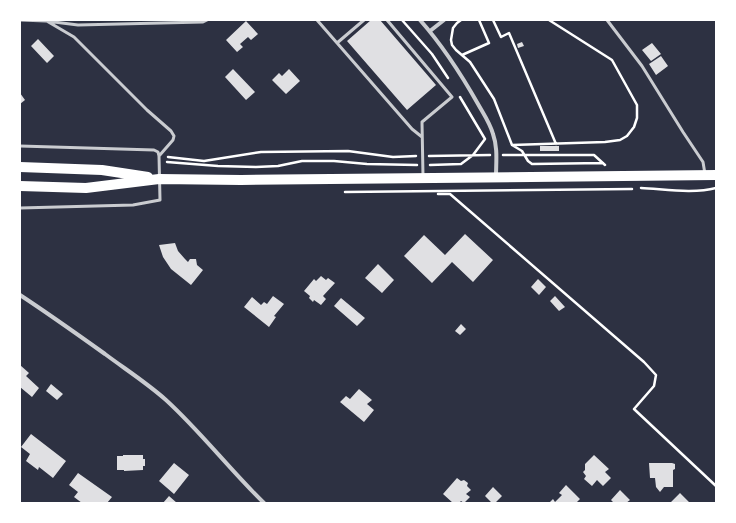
<svg xmlns="http://www.w3.org/2000/svg" width="736" height="523" font-family="'Exo 2',sans-serif">
<style>
.building{fill:#e0e0e3}
.lines{fill:none;stroke-linecap:round;stroke-linejoin:round}
.path{stroke:#fff;stroke-width:2.5}
.service{stroke:#caccd0;stroke-width:3}
.minor{stroke:#caccd0;stroke-width:4}
.primary{stroke:#fff;stroke-width:10}
</style>
<rect width="100%" height="100%" fill="#2d3142"/>
<path class="building" d="M371 20H380L436 85 407 110 347 41Z
M246 21 258 34 251 40 248 37 240 44 243 47 237 52 226 40Z
M38 39 54 56 47 63 31 46Z
M522 42 524 46 518 48 517 44Z
M652 43 661 54 651 61 642 50Z
M661 56 668 66 656 75 649 64Z
M233 69 255 92 246 100 225 77Z
M289 69 300 81 286 94 272 80 279 73 282 76Z
M20 93 25 100 20 104Z
M540 146H559V151H540Z
M465 234 493 260 473 282 452 262 432 283 404 256 424 235 445 255Z
M175 243 178 251 185 259 188 262 190 259H196L197 265 203 270 191 285 171 269 163 257 159 245Z
M378 264 394 280 382 293 365 278Z
M321 276 326 280 328 278 335 283 323 296 326 299 321 305 314 300 313 302 309 298 310 296 304 291 314 279 316 281Z
M538 279 546 287 539 295 531 287Z
M273 296 284 304 274 316 276 317 269 327 244 307 252 297 261 305 264 302 267 304Z
M555 296 565 307 559 311 550 301Z
M341 298 365 318 357 326 334 306Z
M461 324 466 329 460 335 455 331Z
M20 365 29 373 26 376 39 388 32 397 20 387Z
M51 384 63 394 57 400 46 391Z
M359 389 372 400 367 404 374 410 364 422 340 402 346 396 350 399Z
M31 434 66 461 53 478 39 467 38 470 26 461 30 454 21 447Z
M123 455H143V459H145V466H143V470L124 471V470H117V456H123Z
M594 455 609 469 605 472 611 478 603 486 597 480 592 486 584 479 586 476 583 472 585 470V464Z
M174 463 189 475 174 494 159 481Z
M649 463H672L675 464V469L673 470V487H664L660 492 656 487 655 478H650Z
M78 473 112 497 107 503H82L74 497 78 492 69 485Z
M457 478 461 481 464 480 468 483 467 486 471 490 466 494 470 497 464 503 461 501 459 503H453L443 494Z
M566 485 580 499 576 503H549L553 499 555 502 562 495 559 493Z
M493 487 502 496 495 503H492L485 496Z
M620 490 630 500 626 503H614L611 500Z
M680 493 690 503H672L671 502Z
M169 496 177 503H163Z"/>
<g class="lines">
<path class="path" d="M402 20 432 54 448 78
M461 20 457 23 453 28 451 40 452 45 456 50 470 62 494 99 512 145 522 151 528 161 532 164 603 163
M493 20 501 37 509 33 556 144
M462 55 489 43 479 20
M512 145 605 142 620 140 627 136 634 127 637 118V105L612 60 549 20
M503 155H594L605 165
M429 156 490 155
M168 157 204 161 261 152 348 151 393 157 416 156
M167 162 218 166 256 167 278 166 302 161H334L367 164 417 165
M430 165 461 164 473 155 485 139 460 97
M641 188C664 189 693 194 716 188
M345 192 632 189
M438 194H450L644 362 656 375 654 386 634 409 716 486"/>
<path class="service" d="M20 20 46 21 78 25 203 22 207 20
M45 20 74 37 147 110 171 131 174 136 173 140 159 156
M317 20 412 129 422 137
M387 20 452 97 422 122 423 176
M607 20 642 66 683 132 703 162 705 174
M337 43 364 20
M20 146 154 150 158 152 159 156 160 200 133 205 20 208"/>
<path class="minor" d="M420 20C443 46 461 74 478 104 483 113 490 123 493 134 498 148 496 162 496 177
M430 31 444 20
M20 295C49 314 77 334 105 354 125 369 147 383 166 400 201 432 230 470 264 503"/>
<path class="primary" d="M20 167 102 170 148 177
M20 186 86 188 159 179 241 180 716 175"/>
</g>
<rect width="736" height="523" fill="none" stroke="#ffffff" stroke-width="42"/>
</svg>
